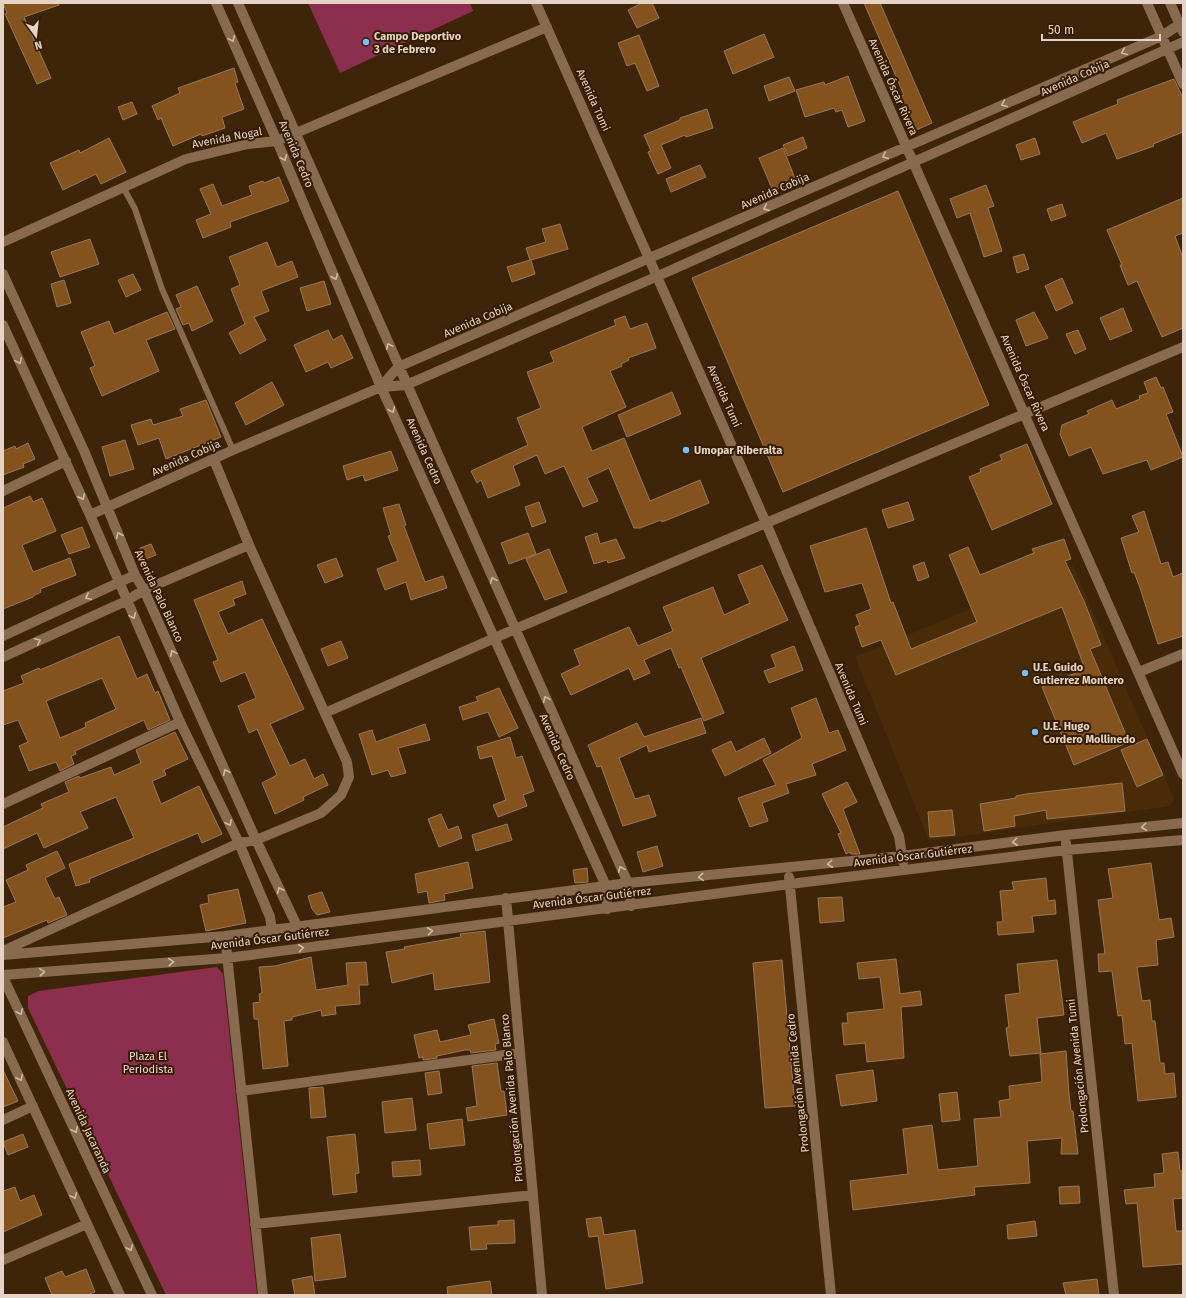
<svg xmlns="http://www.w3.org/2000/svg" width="1186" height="1298" font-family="'Fira Sans',sans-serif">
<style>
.built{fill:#4a2b08}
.green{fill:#8c2e4d}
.building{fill:#84521c;stroke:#97785c;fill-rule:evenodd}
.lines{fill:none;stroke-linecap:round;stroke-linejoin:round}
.service{stroke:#886a4e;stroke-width:6}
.minor{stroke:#886a4e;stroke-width:10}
.oneway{stroke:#cebaa7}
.poi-dot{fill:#78bff7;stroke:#341b01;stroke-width:1.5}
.labels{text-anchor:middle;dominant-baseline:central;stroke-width:4;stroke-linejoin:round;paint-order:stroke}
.poi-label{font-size:11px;font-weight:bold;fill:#e5d4c5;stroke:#341b01;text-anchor:start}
.street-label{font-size:11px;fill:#e5d4c5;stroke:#341b01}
.park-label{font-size:11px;fill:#f7d6dd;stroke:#341b01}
</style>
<rect width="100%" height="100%" fill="#3e2509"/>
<path class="built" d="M1073 566 1174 799 1170 806 929 841 855 657Z"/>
<path class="green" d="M308 3H470L473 11 340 73Z
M217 967 223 974 257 1295H166L28 1008V996L39 991Z"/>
<path class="building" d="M3 3H59V5L24 17 51 78 37 84 5 14 7 13Z
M642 3H652L659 18 637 28 628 10Z
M864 3H880L932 123 914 131 899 97 904 95Z
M764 34 774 57 733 74 724 51Z
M639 35 659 86 647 91 635 63 627 66 618 43Z
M234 68 238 82 235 83 244 109 222 117 225 128 202 136 201 134 173 146 161 118 158 120 152 106 180 93 178 88Z
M848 76 865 121 848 127 842 110 836 112 834 108 805 117 796 90 824 82 825 85Z
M789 77 795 91 769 101 764 86Z
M1174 79 1183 98V132L1153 144 1154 146 1117 159 1106 133 1082 143 1073 122 1118 104 1117 100Z
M132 102 137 114 123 120 118 107Z
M707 109 713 128 686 137 685 135 661 145 671 168 658 174 648 152 651 151 644 135 680 120V118Z
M803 137 807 148 788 156 783 145Z
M109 138 126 172 101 184 96 174 63 190 50 163 79 150 80 153Z
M1035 138 1040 154 1021 160 1016 145Z
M783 148 796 181 773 191 759 158Z
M700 165 706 177 671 192 666 179Z
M279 177 289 201 230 222 231 227 203 238 196 220 211 214 200 189 213 184 222 206 252 195 249 186 263 181 264 183Z
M986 185 994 206 988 208 1002 251 984 257 970 213 957 218 950 199Z
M898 191 989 405 783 492 692 278Z
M1183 198V233L1175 236 1183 258V328L1162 337 1137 281 1128 285 1120 265H1122L1107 230Z
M1062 204 1066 216 1051 221 1047 209Z
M560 224 568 249 531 260 535 274 512 282 507 267 530 260 526 248 546 242 542 229Z
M90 239 99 264 60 277 51 252Z
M267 242 277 267 292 261 298 277 261 291 269 311 254 317 266 340 240 354 229 333 245 324 231 289 240 285 229 257Z
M1024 254 1029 269 1017 273 1013 257Z
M133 274 141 290 126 297 118 280Z
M1062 278 1073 303 1056 311 1045 286Z
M64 280 71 303 57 307 51 284Z
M324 281 331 304 307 311 300 288Z
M197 286 213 321 192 331 189 323 183 325 176 309 181 307 176 295Z
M1123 308 1132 331 1110 340 1100 318Z
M167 312 175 329 146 340 159 371 102 396 90 368 95 366 81 332 109 321 114 334Z
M1034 312 1048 338 1026 346 1016 320Z
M625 316 630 329 647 323 656 348 628 358 629 360 621 364 622 366 610 371 626 407 582 427 592 451 624 438 650 501 700 480 709 503 662 522 661 520 640 528H634L609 468 587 478 598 501 583 507 564 466 545 474 537 455 513 466 520 485 488 498 481 480 477 483 471 471 528 445 517 418 541 408 527 372 554 362 550 352 616 325 614 320Z
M328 330 333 340 342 335 353 358 331 368 328 362 306 372 294 345Z
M1078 330 1086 349 1075 354 1066 334Z
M1156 377 1161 388 1163 387 1173 412 1166 414 1183 457 1151 470 1147 460 1103 474 1091 447 1069 456 1060 434 1062 425 1089 414 1087 411 1112 400 1116 409 1140 399 1139 396 1148 393 1144 382Z
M272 382 284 405 246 425 235 403Z
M672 392 681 414 627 437 618 415Z
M206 400 221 437 166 459 159 438 138 445 131 425 151 419 153 425 183 416 180 409Z
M125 440 134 469 110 476 102 447Z
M28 443 35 459 23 464 24 467 3 475V451L15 446 16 449Z
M1027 444 1052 504 992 530 969 477 981 472 980 469 1002 460 1000 455Z
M391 451 398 470 365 481 363 475 347 480 343 466Z
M30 496 33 502 42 498 56 531 22 545 33 572 70 558 76 575 40 589 41 592 33 596V597L3 609V508Z
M539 502 546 522 532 527 525 507Z
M908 502 914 520 888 528 882 510Z
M399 504 406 525 404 526 425 582 443 576 447 588 411 600 406 582 385 590 377 569 398 561 388 536 391 535 383 508Z
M1144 511 1161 564 1168 562 1173 577 1183 573V636L1158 644 1140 588 1134 572 1132 573 1121 538 1139 532 1132 516Z
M82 527 90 547 69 554 61 535Z
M866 528 891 603 893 602 911 649 977 622 949 555 968 547 980 575 1034 553 1032 549 1064 539 1071 559 1065 561 1084 601 1101 645 1090 649 1129 742 1074 765 1042 687 1085 669 1062 607 896 675 881 640 862 647 855 627 860 625 856 615 871 609 862 583 825 592 810 546Z
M528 533 536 554 509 564 501 543Z
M597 533 600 544 616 539 625 558 608 563 607 560 594 564 585 537Z
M151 544 156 555 143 560 140 548Z
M549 549 567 592 545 600 526 559Z
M336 558 343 576 325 583 317 565Z
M924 562 929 577 918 581 913 566Z
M762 565 788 620 701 658 724 713 704 721 681 667 679 668 671 648 644 660 650 673 634 680 629 668 571 695 561 674 580 665 574 650 629 627 638 646 673 631 663 607 713 587 724 615 750 603 738 575Z
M242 581 246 594 233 599 235 605 218 612 228 634 262 619 304 709 270 724 290 766 305 759 314 779 323 774 328 785 303 797 304 800 275 814 262 783 277 775 257 729 249 733 238 706 256 698 245 672 221 682 213 662 218 660 194 600Z
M119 636 137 679 147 674 155 693 158 691 170 720 148 730 144 720 75 751 76 754 71 756 74 764 60 771 56 762 29 771 19 746 28 742 18 720 3 725V691L24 683 21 676 39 668 40 670ZM102 678 116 709 85 723 86 727 60 738 46 701Z
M341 641 348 658 328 666 321 649Z
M794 646 803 670 769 683 764 671 776 667 771 655Z
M499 688 518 728 499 737 488 712 463 720 459 707 478 701 476 697Z
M816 698 829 733 838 730 846 750 812 764 816 775 786 784 789 793 762 803 768 821 750 827 738 798 776 785 763 760 802 738 791 708Z
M701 718 706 733 649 752 647 745 619 758 635 799 649 795 656 816 623 826 601 766 597 767 588 745 637 723 644 737Z
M425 724 430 740 398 748 406 773 391 777 388 770 372 775 359 734 372 730 376 742Z
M175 732 188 759 164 770 166 775 152 781 161 804 199 786 222 834 202 843 198 833 89 879 90 882 76 886 69 864 134 838 116 797 80 812 88 828 44 848 37 833 3 849V827L43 808 41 804 69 792 65 782 79 776 80 778 111 767 114 775 141 763 136 750Z
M510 737 516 758 522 756 534 791 523 795 527 806 498 817 493 805 506 800 492 756 480 759 477 747Z
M764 738 771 753 725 776 712 750 731 741 736 752Z
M1147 739 1163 775 1137 787 1121 750Z
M847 782 857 802 843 809 860 854H851L850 852 846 854 838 834 841 833 822 794Z
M1122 783 1125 811 1047 819 1046 810 1014 816 1015 826 984 831 980 804 1016 798V796L1026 794Z
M952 810 955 835 930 837 928 812Z
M441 814 448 830 458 826 462 838 439 847 428 819Z
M507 824 512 840 476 851 472 835Z
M657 846 663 866 643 872 637 852Z
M57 851 65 868 45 878 55 899 59 897 67 915 48 923 47 920 3 938V907L16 902 6 880 28 870 26 865Z
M468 862 473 888 444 894 445 900 429 903 427 891 418 893 415 874Z
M1151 863 1159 920 1171 918 1174 937 1156 940 1158 965 1137 967 1142 1001 1150 1000 1152 1021H1155L1160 1063H1164L1165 1074 1174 1073 1176 1097 1138 1101 1132 1043 1125 1044 1122 1015 1118 1016 1112 971 1099 972 1098 954H1105L1098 900 1113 898 1108 869Z
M587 868 588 882 575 883 573 870Z
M1046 878 1048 901 1055 900 1056 914 1032 916 1034 932 998 935 997 922H1003L1000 891 1014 890 1012 882Z
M238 889 246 923 206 931 200 905 209 903 208 895Z
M322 892 330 912 317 915 312 909 308 896Z
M842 897 844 921 820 923 818 898Z
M485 931 490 982 435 990 433 973 392 983 386 952 405 949 404 947 461 937 460 934Z
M311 957 316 990 348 985 346 963 366 962 368 985H359L360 1004 335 1006 336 1014 322 1016 321 1010 292 1017V1020L284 1021 288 1066 263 1069 258 1019H254L253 1003 260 1002 259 994 262 993 259 967 275 966Z
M896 959 900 994 920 991 922 1005 901 1007 904 1058 867 1062 865 1043 844 1045 842 1023H848L847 1013 884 1009 880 977 859 979 857 963Z
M782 960 795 1106 765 1108 753 963Z
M1057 960 1064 1015 1037 1018 1041 1053 1010 1056 1006 1028 1009 1027 1005 995 1020 993 1017 964Z
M494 1019 499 1043 495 1044 496 1050 471 1053 470 1050H465L437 1056V1058L423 1060V1057L419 1058 414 1035 437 1030 440 1042 471 1035 468 1025Z
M1066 1051 1069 1094 1071 1111H1073L1078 1154H1061L1062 1138 1027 1141 1030 1183 974 1187 975 1195 853 1210 850 1181 908 1174 903 1129 932 1125 938 1170 978 1166 974 1119 1001 1117 999 1101 1010 1099 1009 1086 1042 1082 1040 1054Z
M497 1063 501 1091H504L507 1115 468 1121 466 1108 477 1106 472 1066Z
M3 1070 18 1101 3 1107Z
M873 1070 877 1101 841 1106 836 1075Z
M439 1071 442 1093 428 1095 425 1073Z
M323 1087 326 1117 311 1118 309 1088Z
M957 1092 960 1120 942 1122 939 1094Z
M412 1098 416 1130 385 1133 382 1102Z
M462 1119 465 1145 430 1149 427 1124Z
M23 1134 28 1147 8 1155 3 1142Z
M355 1134 359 1173 355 1174 357 1192 333 1195 327 1137Z
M1178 1152 1180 1171H1183V1198L1173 1199 1176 1231H1183V1264L1143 1267 1137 1203 1126 1204 1124 1190 1155 1187 1154 1174 1164 1173 1162 1154Z
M420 1160 421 1175 393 1177 392 1162Z
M1079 1186 1080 1203 1060 1204 1059 1187Z
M15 1187 20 1201 34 1195 42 1215 3 1232V1191Z
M601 1217 604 1235 635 1230 643 1283 606 1289 598 1236 589 1237 586 1219Z
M514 1220 515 1243 486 1244 487 1249 471 1250 469 1227 498 1225V1221Z
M1035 1221 1037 1236 1008 1239 1007 1225Z
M340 1234 346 1277 315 1281 311 1238Z
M86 1269 95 1292 87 1295H52L45 1278 62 1271 65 1277Z
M312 1276 315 1295H295L292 1280Z
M1097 1279 1099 1295H1066L1063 1283Z
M490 1281 492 1295H448L447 1287Z"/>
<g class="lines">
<path class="service" d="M123 187 135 209 162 289 233 450"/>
<path class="minor" d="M216 3 277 141 381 387 606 886 607 909
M238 3 628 883 631 906
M536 3 766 523 899 836 903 862
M843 3 1183 774
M1147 3 1183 84
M1170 3 1183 32
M1183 22 1162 36 398 367 381 387 406 385 658 276 1183 42
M3 242 186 159 248 144 277 141 547 27
M3 274 85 453 135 575 144 590 256 840 297 926
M3 325 90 515 180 722 239 843 270 917 272 930
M3 491 66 461
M90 515 233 450 381 387
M3 636 135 575
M3 657 126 601 144 590 249 545
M1139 672 1183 654
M325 713 515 629 1183 347
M3 804 180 722
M1066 843 1114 1295
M789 877 831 1295
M506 898 542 1295
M225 936 263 1295
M3 951 239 843 256 840 321 813 341 795 349 777 347 762 249 545 214 460
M3 955 225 936 628 883 902 856 1066 835 1183 823
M3 975 227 958 790 884 1066 850 1183 840
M3 977 152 1295
M3 1042 120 1295
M241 1091 520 1053
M3 1120 33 1106
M255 1224 533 1195
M3 1260 87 1224"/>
</g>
<defs><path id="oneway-chevron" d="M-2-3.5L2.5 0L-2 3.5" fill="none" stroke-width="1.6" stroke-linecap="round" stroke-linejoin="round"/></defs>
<g class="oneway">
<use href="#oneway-chevron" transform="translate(232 39) rotate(66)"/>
<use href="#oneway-chevron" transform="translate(1124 52) rotate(157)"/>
<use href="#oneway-chevron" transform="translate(1004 104) rotate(157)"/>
<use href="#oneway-chevron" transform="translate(885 156) rotate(156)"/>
<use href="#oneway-chevron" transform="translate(284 158) rotate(67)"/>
<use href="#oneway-chevron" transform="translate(766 208) rotate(156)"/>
<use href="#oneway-chevron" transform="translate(335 277) rotate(67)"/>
<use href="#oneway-chevron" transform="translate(389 346) rotate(-114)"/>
<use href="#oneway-chevron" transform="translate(19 361) rotate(65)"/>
<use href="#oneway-chevron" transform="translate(392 410) rotate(66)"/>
<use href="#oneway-chevron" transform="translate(82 497) rotate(65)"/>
<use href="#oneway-chevron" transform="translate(119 535) rotate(-113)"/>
<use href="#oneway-chevron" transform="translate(493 580) rotate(-114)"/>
<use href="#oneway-chevron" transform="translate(88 597) rotate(155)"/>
<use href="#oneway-chevron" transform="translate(133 616) rotate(66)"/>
<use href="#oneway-chevron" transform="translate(38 641) rotate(-25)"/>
<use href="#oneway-chevron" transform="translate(173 653) rotate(-114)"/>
<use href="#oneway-chevron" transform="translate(546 699) rotate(-114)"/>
<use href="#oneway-chevron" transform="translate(226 772) rotate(-114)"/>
<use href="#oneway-chevron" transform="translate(229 823) rotate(64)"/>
<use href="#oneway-chevron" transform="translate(1144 827) rotate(174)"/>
<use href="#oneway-chevron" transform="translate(1015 842) rotate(173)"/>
<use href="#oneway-chevron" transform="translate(830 864) rotate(174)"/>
<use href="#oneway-chevron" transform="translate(621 869) rotate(-114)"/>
<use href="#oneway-chevron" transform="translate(701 877) rotate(175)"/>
<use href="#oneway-chevron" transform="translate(280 890) rotate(-115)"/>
<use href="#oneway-chevron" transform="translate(430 931) rotate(-7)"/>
<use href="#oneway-chevron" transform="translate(301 948) rotate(-7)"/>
<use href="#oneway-chevron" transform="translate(171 962) rotate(-4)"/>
<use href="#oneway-chevron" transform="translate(42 972) rotate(-4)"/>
<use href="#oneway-chevron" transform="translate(20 1012) rotate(65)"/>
<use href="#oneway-chevron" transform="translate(20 1078) rotate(64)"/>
<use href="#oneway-chevron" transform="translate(75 1130) rotate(65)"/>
<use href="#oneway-chevron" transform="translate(74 1196) rotate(66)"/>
<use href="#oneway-chevron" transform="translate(130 1248) rotate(65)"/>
</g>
<g class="poi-dot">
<circle cx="366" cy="42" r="4"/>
<circle cx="686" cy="450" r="4"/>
<circle cx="1025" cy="673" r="4"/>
<circle cx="1035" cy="732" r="4"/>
</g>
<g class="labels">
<g class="poi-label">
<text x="374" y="36">Campo Deportivo<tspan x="374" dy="13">3 de Febrero</tspan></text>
<text x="694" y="450">Umopar Riberalta</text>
<text x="1033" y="667">U.E. Guido<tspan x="1033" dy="13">Gutierrez Montero</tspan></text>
<text x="1043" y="726">U.E. Hugo<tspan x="1043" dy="13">Cordero Mollinedo</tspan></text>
</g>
<g class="street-label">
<text transform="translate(1075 78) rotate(-24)">Avenida Cobija</text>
<text transform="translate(893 87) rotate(66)">Avenida Óscar Rivera</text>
<text transform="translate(593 100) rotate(66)">Avenida Tumi</text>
<text transform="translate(227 138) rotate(-11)">Avenida Nogal</text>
<text transform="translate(296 154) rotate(67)">Avenida Cedro</text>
<text transform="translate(775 191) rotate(-24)">Avenida Cobija</text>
<text transform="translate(478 320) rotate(-23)">Avenida Cobija</text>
<text transform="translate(1025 383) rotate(66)">Avenida Óscar Rivera</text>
<text transform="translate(724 396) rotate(66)">Avenida Tumi</text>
<text transform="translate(424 451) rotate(66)">Avenida Cedro</text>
<text transform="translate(186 458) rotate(-24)">Avenida Cobija</text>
<text transform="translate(159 596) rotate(65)">Avenida Palo Blanco</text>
<text transform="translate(851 694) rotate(67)">Avenida Tumi</text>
<text transform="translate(557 747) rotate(66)">Avenida Cedro</text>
<text transform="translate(913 856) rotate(-7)">Avenida Óscar Gutiérrez</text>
<text transform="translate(592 898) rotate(-7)">Avenida Óscar Gutiérrez</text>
<text transform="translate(270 939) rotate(-7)">Avenida Óscar Gutiérrez</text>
<text transform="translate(1078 1066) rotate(-96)">Prolongación Avenida Tumi</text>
<text transform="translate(798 1083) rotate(-96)">Prolongación Avenida Cedro</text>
<text transform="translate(512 1098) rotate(-95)">Prolongación Avenida Palo Blanco</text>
<text transform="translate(88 1131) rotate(65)">Avenida Jacaranda</text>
</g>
<g class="park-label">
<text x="148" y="1056">Plaza El<tspan x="148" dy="13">Periodista</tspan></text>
</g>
</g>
<rect width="1186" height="1298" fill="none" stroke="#e5d4c5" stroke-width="8"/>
<g transform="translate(36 36) rotate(165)" stroke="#341b01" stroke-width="3" paint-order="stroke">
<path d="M0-3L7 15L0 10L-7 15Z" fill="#e5d4c5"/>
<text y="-6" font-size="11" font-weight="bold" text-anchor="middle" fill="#e5d4c5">N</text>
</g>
<path d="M1042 34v6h118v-6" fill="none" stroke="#e5d4c5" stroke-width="2"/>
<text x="1048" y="34" font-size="12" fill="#e5d4c5" stroke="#341b01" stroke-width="3" paint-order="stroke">50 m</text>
</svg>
